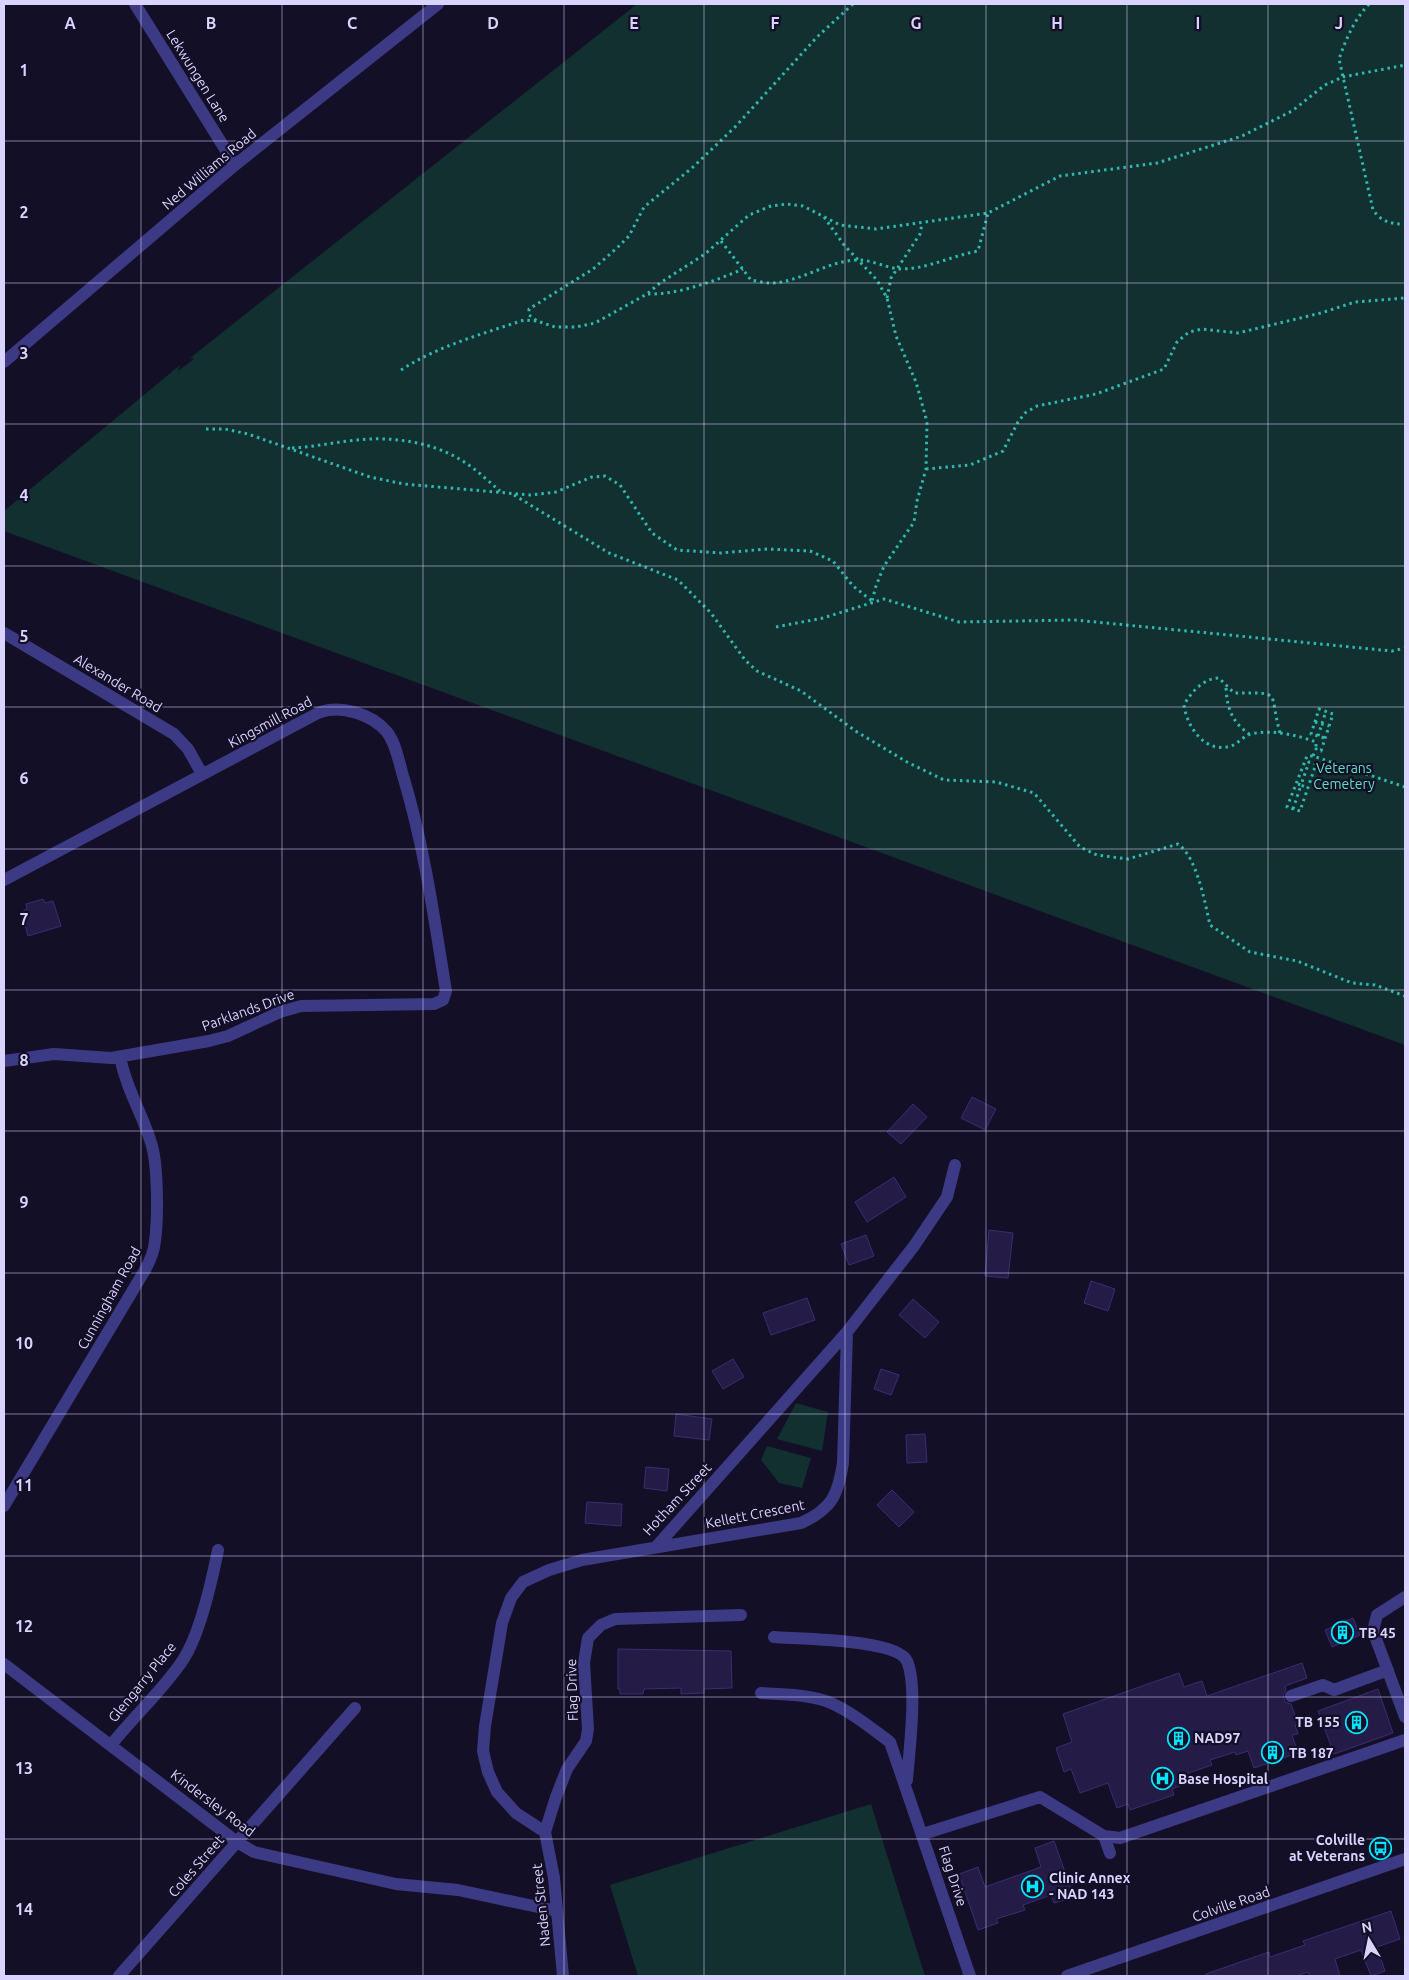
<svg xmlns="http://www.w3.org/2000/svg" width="1409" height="1980" font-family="Ubuntu,sans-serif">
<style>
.green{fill:#12302f}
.building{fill:#241b47;stroke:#3b2d73}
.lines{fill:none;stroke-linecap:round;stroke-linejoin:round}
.path{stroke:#2fb8b0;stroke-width:3;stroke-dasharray:2.5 4;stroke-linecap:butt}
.minor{stroke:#3d3a85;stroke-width:12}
.grid{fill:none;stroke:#d9d4ff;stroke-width:1;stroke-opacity:0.55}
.labels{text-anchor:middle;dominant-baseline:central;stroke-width:4.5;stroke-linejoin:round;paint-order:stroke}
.street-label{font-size:14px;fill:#d9d4ff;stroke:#130f26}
.park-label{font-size:14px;fill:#5fe0c0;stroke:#130f26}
.poi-label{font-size:14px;font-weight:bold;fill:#d9d4ff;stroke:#130f26;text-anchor:start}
.grid-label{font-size:16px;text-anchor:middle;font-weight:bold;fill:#d9d4ff;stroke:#130f26;stroke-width:4.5;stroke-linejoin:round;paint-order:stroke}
</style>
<rect width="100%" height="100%" fill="#130f26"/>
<path class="green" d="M637 4H1405V1045L4 531V511L180 365 178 371 194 359 190 358Z
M796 1403 828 1412 822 1451 777 1439Z
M767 1446 811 1458 802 1488 779 1483 761 1460Z
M871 1804 925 1976H638L610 1885Z"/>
<path class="building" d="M43 899 45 903 53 901 61 926 28 936 21 912 27 909 26 904Z
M972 1097 996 1109 985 1130 961 1118Z
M913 1104 927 1117 901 1144 887 1132Z
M894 1177 906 1197 867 1222 855 1202Z
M989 1230 1013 1233 1008 1278 985 1276Z
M866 1235 874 1256 849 1265 841 1244Z
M1091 1281 1115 1289 1108 1311 1084 1303Z
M807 1298 815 1320 771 1335 763 1313Z
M913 1299 939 1322 925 1338 899 1315Z
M733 1359 744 1377 723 1389 712 1371Z
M881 1369 899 1375 891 1395 874 1389Z
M676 1414 712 1419 709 1440 674 1436Z
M925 1434 927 1462 907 1463 906 1435Z
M646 1467 669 1469 667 1491 644 1488Z
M892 1490 914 1512 899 1527 877 1505Z
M587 1502 622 1504 621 1526 585 1523Z
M1353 1618 1360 1635 1332 1647 1325 1630Z
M618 1649 731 1651 732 1688 704 1689V1693L681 1694V1688L644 1689 643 1694H620V1689H618Z
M1302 1663 1307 1678 1285 1686 1286 1690 1283 1695 1285 1702 1291 1704 1298 1724 1295 1725 1298 1734 1292 1735 1298 1753 1254 1768 1248 1751 1236 1755 1235 1752 1210 1760 1212 1765 1177 1777 1180 1786 1172 1789 1174 1795 1130 1810 1128 1804 1117 1808 1108 1783 1080 1793 1071 1769 1064 1772 1056 1748 1072 1742 1063 1714 1179 1673 1184 1687 1202 1681 1207 1696Z
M1378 1689 1393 1733 1334 1754 1318 1711Z
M1054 1841 1074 1897 1054 1903 1051 1895 1023 1905 1025 1910 996 1919 998 1923 978 1930 959 1874 978 1867 985 1887 1041 1867 1035 1848Z
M1391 1911 1400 1939 1377 1947 1385 1971 1371 1976 1361 1950 1335 1959 1340 1976H1310L1308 1972 1296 1976H1206V1974L1269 1952 1270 1957 1305 1945 1303 1941Z"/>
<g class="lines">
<path class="path" d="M853 4 817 37 736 126 692 168 644 207 629 236 617 248 593 269 529 309V315L537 321 555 327H576L595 323 647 294 660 283 705 254 749 215 771 206 787 204 803 206 840 225 876 229 988 213 1060 176 1157 163 1242 136 1292 111 1325 85 1343 77 1405 65
M1369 4C1354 20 1346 39 1339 59L1373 210C1382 222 1390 224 1405 224
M824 217 844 245 877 280 887 298 896 336 916 382 927 422 926 469 917 501 914 522 884 566 876 586 872 601
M721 241 751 280C757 281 764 283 770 283 800 283 828 260 859 260 872 260 886 268 900 269 928 269 951 256 978 251L988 213
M648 294C677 295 715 281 743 269
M887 298 891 278 920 234 922 224
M401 370C438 346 482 334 524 320L537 321
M206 429H225L248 434 370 477 404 484 530 495 556 492 592 477 605 476 620 485 652 533 677 550 721 553 767 549 810 551 833 561 853 586 872 601
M292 448C314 447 335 442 357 440 391 436 432 442 461 460 475 468 488 481 500 491
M926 469 970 465 1003 451 1018 422 1025 413 1037 406 1096 394 1164 369 1177 342 1189 332 1202 329 1238 333 1321 313 1355 302 1405 298
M514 495 609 553 678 580 711 613 745 660 757 671 801 691 857 732 907 762 944 780 996 782 1034 793 1080 847 1097 855 1128 859 1178 844C1197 857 1205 903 1210 925L1250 952 1297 961 1352 983 1375 985 1405 996
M776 627 823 618 884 599 959 622 1075 620 1392 651 1405 648
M1226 688C1227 708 1232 722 1249 734
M1315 722 1329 726
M1280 733C1268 690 1284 693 1234 693L1219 678C1204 678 1191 692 1184 705 1187 727 1205 754 1231 746 1238 744 1243 736 1251 734 1271 729 1297 735 1316 742V749
M1318 736 1326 711
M1313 756 1316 749 1321 751 1333 714 1319 709 1311 734 1325 738
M1298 784 1301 785 1309 762 1316 764 1300 811 1287 807 1307 756H1313L1405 787
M1293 809 1301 785 1308 788"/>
<path class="minor" d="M135 4 235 165
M4 362 235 165 438 4
M4 633 174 734 188 749 202 774
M4 880 318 713C340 704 372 714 387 732 397 745 399 764 404 779 425 850 434 918 446 991L443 1000 434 1004 301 1006 280 1012 228 1036 209 1041 111 1058 54 1054 4 1061
M4 1506 145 1270C150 1261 154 1252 155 1241 158 1219 158 1168 152 1146 143 1114 127 1092 120 1057
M656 1547 847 1332 914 1246 947 1197 955 1165
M1405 1597 1377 1615 1373 1631 1405 1717
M774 1637C799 1639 897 1639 907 1661 918 1686 909 1752 907 1780
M4 1664 237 1842 254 1852 396 1884 458 1890 557 1911
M761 1693C783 1695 810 1694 831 1703 853 1713 871 1728 890 1742L970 1976
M1291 1696 1323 1685 1334 1690 1388 1670
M111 1745C134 1716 163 1690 183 1660 200 1634 212 1580 218 1550
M545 1832 516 1813 497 1792 488 1772 483 1751 485 1726 502 1623 511 1598 523 1582 549 1570 582 1560 801 1523C832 1509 838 1495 843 1463L847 1332
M545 1832 556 1797 567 1769 586 1741 588 1729 584 1663 588 1638 601 1625 615 1619 741 1615
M545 1832 554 1878 563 1976
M923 1834 1040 1797 1104 1836 1120 1838 1405 1740
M1104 1836 1110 1853
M119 1976 355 1708
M1067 1976 1405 1859"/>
</g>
<path class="grid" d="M141 4V1976M282 4V1976M423 4V1976M564 4V1976M704 4V1976M845 4V1976M986 4V1976M1127 4V1976M1268 4V1976M4 141H1405M4 283H1405M4 424H1405M4 566H1405M4 707H1405M4 849H1405M4 990H1405M4 1131H1405M4 1273H1405M4 1414H1405M4 1556H1405M4 1697H1405M4 1839H1405"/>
<defs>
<symbol id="building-ring" viewBox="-11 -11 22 22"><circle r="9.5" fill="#130f26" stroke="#00e5ff" stroke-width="1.5"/><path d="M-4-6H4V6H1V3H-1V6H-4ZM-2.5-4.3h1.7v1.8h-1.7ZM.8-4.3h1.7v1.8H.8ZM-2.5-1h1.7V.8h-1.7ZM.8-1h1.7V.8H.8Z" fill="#00e5ff"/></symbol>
<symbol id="hospital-ring" viewBox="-11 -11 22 22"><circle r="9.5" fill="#130f26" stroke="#00e5ff" stroke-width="1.5"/><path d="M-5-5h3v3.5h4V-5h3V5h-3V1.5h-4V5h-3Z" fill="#00e5ff"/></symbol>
<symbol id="bus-ring" viewBox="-11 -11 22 22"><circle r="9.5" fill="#130f26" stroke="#00e5ff" stroke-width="1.5"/><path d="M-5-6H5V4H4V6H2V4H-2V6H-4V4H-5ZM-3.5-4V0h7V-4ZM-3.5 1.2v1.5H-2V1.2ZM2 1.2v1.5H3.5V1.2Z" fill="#00e5ff"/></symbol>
</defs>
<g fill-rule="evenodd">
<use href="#building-ring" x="1330" y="1620" width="25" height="25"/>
<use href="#building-ring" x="1344" y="1710" width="25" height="25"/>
<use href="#building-ring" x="1166" y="1726" width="25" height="25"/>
<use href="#building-ring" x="1260" y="1740" width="25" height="25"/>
<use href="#hospital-ring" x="1150" y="1766" width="25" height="25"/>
<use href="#bus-ring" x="1368" y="1836" width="25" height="25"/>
<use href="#hospital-ring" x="1020" y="1874" width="25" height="25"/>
</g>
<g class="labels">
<g class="street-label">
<text transform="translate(198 76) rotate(58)">Lekwungen Lane</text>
<text transform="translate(209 169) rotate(-40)">Ned Williams Road</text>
<text transform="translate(118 683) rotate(31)">Alexander Road</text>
<text transform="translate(270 722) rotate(-28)">Kingsmill Road</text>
<text transform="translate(248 1010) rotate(-20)">Parklands Drive</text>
<text transform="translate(109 1298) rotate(-61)">Cunningham Road</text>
<text transform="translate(677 1499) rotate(-47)">Hotham Street</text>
<text transform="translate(755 1514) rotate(-11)">Kellett Crescent</text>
<text transform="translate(142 1682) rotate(-51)">Glengarry Place</text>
<text transform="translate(572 1690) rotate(-92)">Flag Drive</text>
<text transform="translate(213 1803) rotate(37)">Kindersley Road</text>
<text transform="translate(196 1866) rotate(-49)">Coles Street</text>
<text transform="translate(953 1876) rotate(72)">Flag Drive</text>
<text transform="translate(1231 1904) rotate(-19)">Colville Road</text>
<text transform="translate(541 1905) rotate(-96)">Naden Street</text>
</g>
<g class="park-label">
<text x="1344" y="768">Veterans<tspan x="1344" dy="16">Cemetery</tspan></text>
</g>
<g class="poi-label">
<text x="1359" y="1633">TB 45</text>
<text x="1340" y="1722" text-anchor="end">TB 155</text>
<text x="1194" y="1738">NAD97</text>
<text x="1289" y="1753">TB 187</text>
<text x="1178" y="1779">Base Hospital</text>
<text x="1365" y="1840" text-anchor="end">Colville<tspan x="1365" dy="16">at Veterans</tspan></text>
<text x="1049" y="1878">Clinic Annex<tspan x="1049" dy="16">- NAD 143</tspan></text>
</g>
</g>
<g class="grid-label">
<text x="70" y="29">A</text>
<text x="211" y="29">B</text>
<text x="352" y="29">C</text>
<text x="493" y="29">D</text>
<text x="634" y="29">E</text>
<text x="775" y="29">F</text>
<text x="916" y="29">G</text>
<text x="1057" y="29">H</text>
<text x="1198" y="29">I</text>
<text x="1339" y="29">J</text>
<text x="24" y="76">1</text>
<text x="24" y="218">2</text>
<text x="24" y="359">3</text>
<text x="24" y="501">4</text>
<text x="24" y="642">5</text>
<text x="24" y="784">6</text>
<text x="24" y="925">7</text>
<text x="24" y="1066">8</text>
<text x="24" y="1208">9</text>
<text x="24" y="1349">10</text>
<text x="24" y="1491">11</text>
<text x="24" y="1632">12</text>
<text x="24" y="1774">13</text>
<text x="24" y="1915">14</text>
</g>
<rect width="1409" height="1980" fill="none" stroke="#d9d4ff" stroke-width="10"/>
<g transform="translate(1369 1940) rotate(350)" stroke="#130f26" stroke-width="4" paint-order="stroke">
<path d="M0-4L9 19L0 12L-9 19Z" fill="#d9d4ff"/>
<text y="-8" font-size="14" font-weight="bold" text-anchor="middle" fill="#d9d4ff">N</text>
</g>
</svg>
